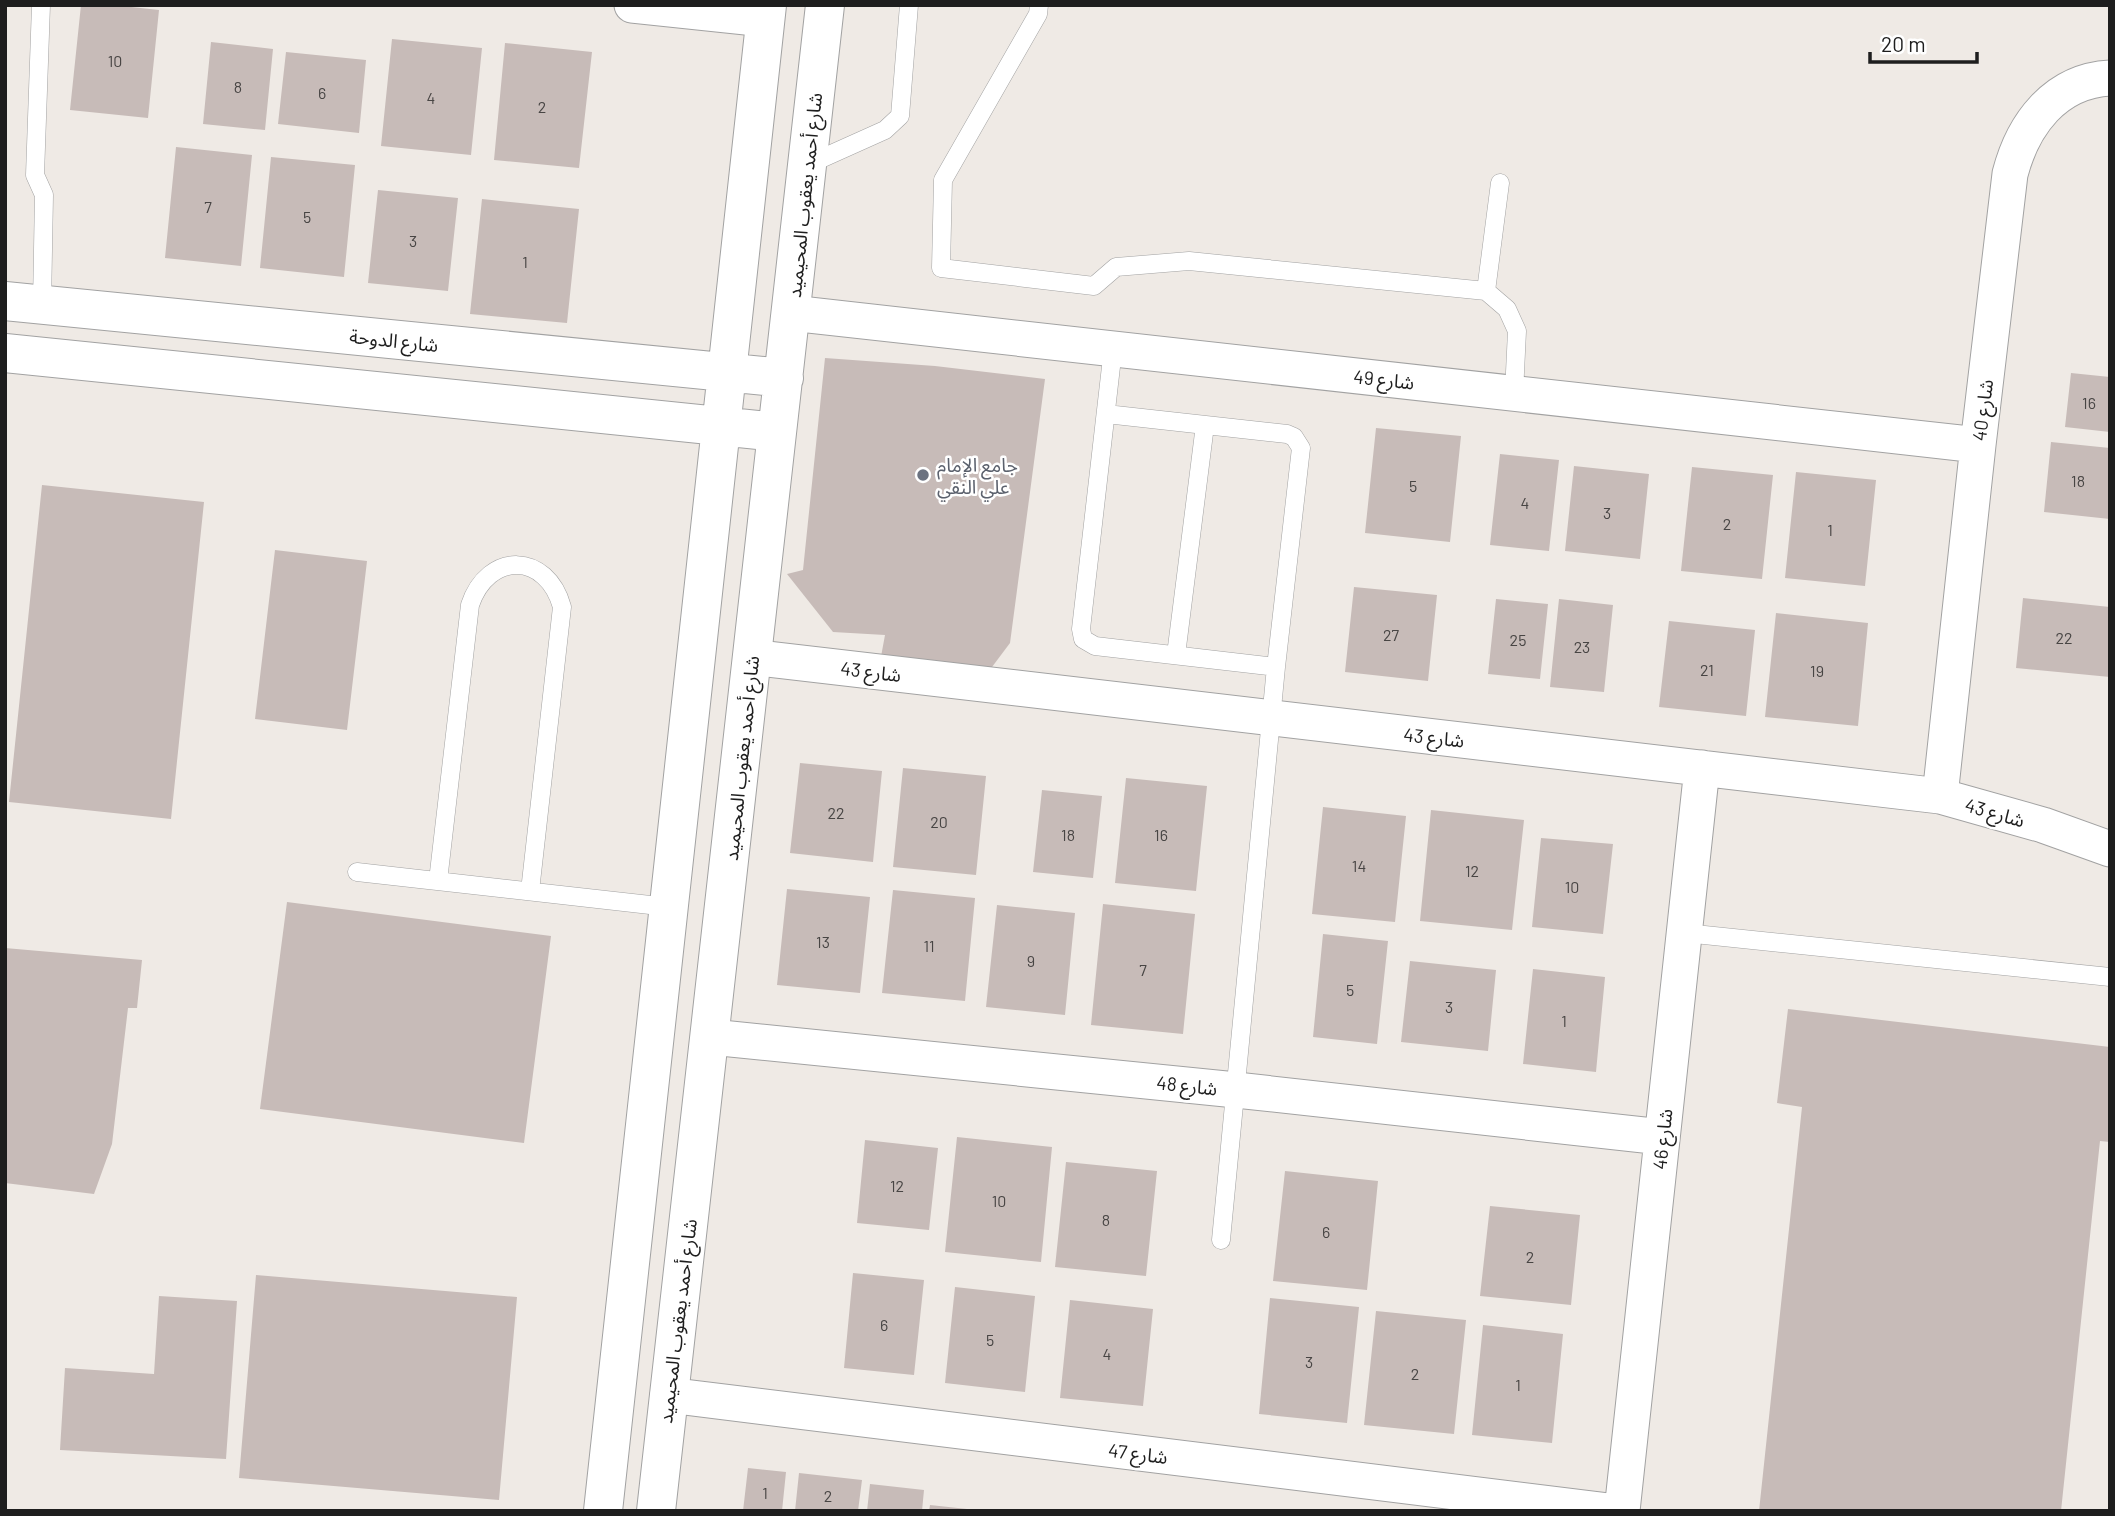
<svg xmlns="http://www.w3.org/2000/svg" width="2115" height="1516" font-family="Barlow,'Noto Sans Arabic',sans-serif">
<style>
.building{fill:#c7bbb8}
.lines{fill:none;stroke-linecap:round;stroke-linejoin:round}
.service-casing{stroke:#a2a2a2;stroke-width:19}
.minor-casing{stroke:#a2a2a2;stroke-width:37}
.tertiary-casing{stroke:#a2a2a2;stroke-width:40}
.service{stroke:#fff;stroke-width:18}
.minor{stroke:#fff;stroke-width:35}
.tertiary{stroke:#fff;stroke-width:38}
.worship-dot{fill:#6b7280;stroke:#fff;stroke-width:2.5}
.labels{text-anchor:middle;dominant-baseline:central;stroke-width:5;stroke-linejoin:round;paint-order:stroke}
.number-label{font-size:16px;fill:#484544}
.street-label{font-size:19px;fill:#1e1e1e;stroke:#fff}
.worship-label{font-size:19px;fill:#5b616d;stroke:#fff;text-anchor:start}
</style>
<rect width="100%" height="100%" fill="#efeae5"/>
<path class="building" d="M81 5H113L159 10 148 118 70 110Z
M392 39 482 48 471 155 381 146Z
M211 42 273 49 265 130 203 124Z
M505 43 592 52 579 168 494 160Z
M286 52 366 60 359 133 278 124Z
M176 147 252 155 241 266 165 258Z
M271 157 355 165 344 277 260 268Z
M378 190 458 198 448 291 368 283Z
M482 199 579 209 567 323 470 314Z
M825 358 935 366 1045 379 1010 643 986 675 880 662 885 635 833 632 787 574 803 570Z
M2071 373 2110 377V432L2065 427Z
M1376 428 1461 436 1450 542 1365 533Z
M2051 442 2110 448V519L2044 512Z
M1500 454 1559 460 1549 551 1490 545Z
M1574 466 1649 474 1640 559 1565 551Z
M1692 467 1773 475 1762 579 1681 571Z
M1796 472 1876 480 1865 586 1785 578Z
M42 485 204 502 171 819 9 802Z
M275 550 367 561 347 730 255 719Z
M1354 587 1437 595 1428 681 1345 672Z
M2023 598 2110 607V677L2016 668Z
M1496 599 1548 604 1540 679 1488 674Z
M1559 599 1613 605 1604 692 1550 687Z
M1776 613 1868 623 1858 726 1765 717Z
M1669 621 1755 630 1746 716 1659 707Z
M800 763 882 771 873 862 790 853Z
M903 768 986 776 976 875 893 867Z
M1126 778 1207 786 1196 891 1115 883Z
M1042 790 1102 796 1093 878 1033 872Z
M1323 807 1406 816 1395 922 1312 914Z
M1431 810 1524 820 1512 930 1420 921Z
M1541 838 1613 844 1603 934 1532 927Z
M787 889 870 897 860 993 777 985Z
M893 890 975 898 965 1001 882 993Z
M287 902 551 936 524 1143 260 1109Z
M1103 904 1195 914 1183 1034 1091 1025Z
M997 905 1075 913 1065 1015 986 1007Z
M1323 934 1388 941 1377 1044 1313 1037Z
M5 948 142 960 137 1008H128L112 1144 94 1194 5 1183Z
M1410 961 1496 970 1488 1051 1401 1042Z
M1533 969 1605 977 1596 1072 1523 1064Z
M1788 1009 2110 1047V1142L2100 1141 2061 1511H1759L1802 1107 1777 1103Z
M957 1137 1052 1147 1041 1262 945 1252Z
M865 1140 938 1148 929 1230 857 1223Z
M1066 1162 1157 1171 1146 1276 1055 1267Z
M1285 1171 1378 1181 1367 1290 1273 1281Z
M1490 1206 1580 1215 1571 1305 1480 1296Z
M853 1273 924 1280 914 1375 844 1368Z
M256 1275 517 1297 499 1500 239 1478Z
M955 1287 1035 1296 1025 1392 945 1383Z
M159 1296 237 1301 226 1459 60 1450 65 1368 154 1374Z
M1270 1298 1359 1307 1347 1423 1259 1414Z
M1070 1300 1153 1309 1143 1406 1060 1398Z
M1376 1311 1466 1320 1454 1434 1364 1425Z
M1483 1325 1563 1334 1552 1443 1472 1435Z
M748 1468 786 1472 782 1511H743Z
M799 1473 862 1480 858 1511H795Z
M870 1484 924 1490 922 1511H867Z
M930 1505 967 1509V1511H929Z"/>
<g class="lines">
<defs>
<path id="service" d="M41 5 35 175 44 195 42 305
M1039 5 1038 14 943 180 941 268 1094 286 1116 267 1189 261 1486 291
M807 165 885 130 900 116 909 5
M1500 183 1486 291 1507 309 1517 331 1514 393
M1113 349 1081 629 1083 639 1095 646 1276 667
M1106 414 1287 434 1294 437 1301 448 1276 667 1221 1240
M1176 655 1205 425
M357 872 668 907
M438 881 470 605C488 551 547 552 562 607L530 891
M1685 933 2110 977"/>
<path id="minor" d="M632 5 765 19
M791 313 1978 445
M751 657 1940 796 2043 825 2110 849
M1940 796 1978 445 2010 174C2023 124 2055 81 2110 78
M711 1037 1236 1090 1662 1137
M668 1395 1609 1511
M1622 1511 1702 768"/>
<path id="tertiary" d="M5 301 784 378
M5 353 777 432
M603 1511 767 5
M656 1511 825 5"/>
</defs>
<use href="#service" class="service-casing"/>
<use href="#minor" class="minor-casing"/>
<use href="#tertiary" class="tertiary-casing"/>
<use href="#service" class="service"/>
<use href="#minor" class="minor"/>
<use href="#tertiary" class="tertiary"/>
</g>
<circle class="worship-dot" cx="923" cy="475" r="7"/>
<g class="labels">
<g class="number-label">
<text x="115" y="60">10</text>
<text x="238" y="86">8</text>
<text x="322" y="92">6</text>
<text x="431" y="97">4</text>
<text x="542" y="106">2</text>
<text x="208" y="206">7</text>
<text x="307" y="216">5</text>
<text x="413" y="240">3</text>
<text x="525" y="261">1</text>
<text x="2089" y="402">16</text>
<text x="2078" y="480">18</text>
<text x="1413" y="485">5</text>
<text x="1525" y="502">4</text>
<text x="1607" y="512">3</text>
<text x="1727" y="523">2</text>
<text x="1830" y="529">1</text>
<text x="1391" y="634">27</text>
<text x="2064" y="637">22</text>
<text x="1518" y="639">25</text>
<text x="1582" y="646">23</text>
<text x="1707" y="669">21</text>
<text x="1817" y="670">19</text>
<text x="836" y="812">22</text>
<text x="939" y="821">20</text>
<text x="1068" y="834">18</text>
<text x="1161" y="834">16</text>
<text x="1359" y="865">14</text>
<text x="1472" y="870">12</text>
<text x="1572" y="886">10</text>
<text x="823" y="941">13</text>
<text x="929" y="945">11</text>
<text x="1031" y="960">9</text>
<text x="1143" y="969">7</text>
<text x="1350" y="989">5</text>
<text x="1449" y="1006">3</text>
<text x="1564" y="1020">1</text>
<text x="897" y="1185">12</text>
<text x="999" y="1200">10</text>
<text x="1106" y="1219">8</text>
<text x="1326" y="1231">6</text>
<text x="1530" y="1256">2</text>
<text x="884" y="1324">6</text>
<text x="990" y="1339">5</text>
<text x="1107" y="1353">4</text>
<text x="1309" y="1361">3</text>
<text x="1415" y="1373">2</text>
<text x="1518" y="1384">1</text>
<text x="765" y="1492">1</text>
<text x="828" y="1495">2</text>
</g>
<g class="street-label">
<text transform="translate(804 195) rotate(-84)">شارع أحمد يعقوب المحيميد</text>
<text transform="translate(394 340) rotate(6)">شارع الدوحة</text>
<text transform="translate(1384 379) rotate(6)">شارع 49</text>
<text transform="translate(1982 410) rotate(-83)">شارع 40</text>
<text transform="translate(871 671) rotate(7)">شارع 43</text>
<text transform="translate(1434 737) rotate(6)">شارع 43</text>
<text transform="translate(741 758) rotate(-84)">شارع أحمد يعقوب المحيميد</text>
<text transform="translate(1995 812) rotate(16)">شارع 43</text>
<text transform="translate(1187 1085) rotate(6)">شارع 48</text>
<text transform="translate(1662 1139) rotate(-84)">شارع 46</text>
<text transform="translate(677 1321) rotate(-83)">شارع أحمد يعقوب المحيميد</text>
<text transform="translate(1138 1453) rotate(7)">شارع 47</text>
</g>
<g class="worship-label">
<text x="937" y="464">جامع الإمام<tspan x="937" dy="22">علي النقي</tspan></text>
</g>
</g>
<rect width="2115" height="1516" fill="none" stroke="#1e1e1e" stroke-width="14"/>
<path d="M1870 52v10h107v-10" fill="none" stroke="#1e1e1e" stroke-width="3.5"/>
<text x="1881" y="52" font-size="21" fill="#1e1e1e" stroke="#ffffff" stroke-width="5" paint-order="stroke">20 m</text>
</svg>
